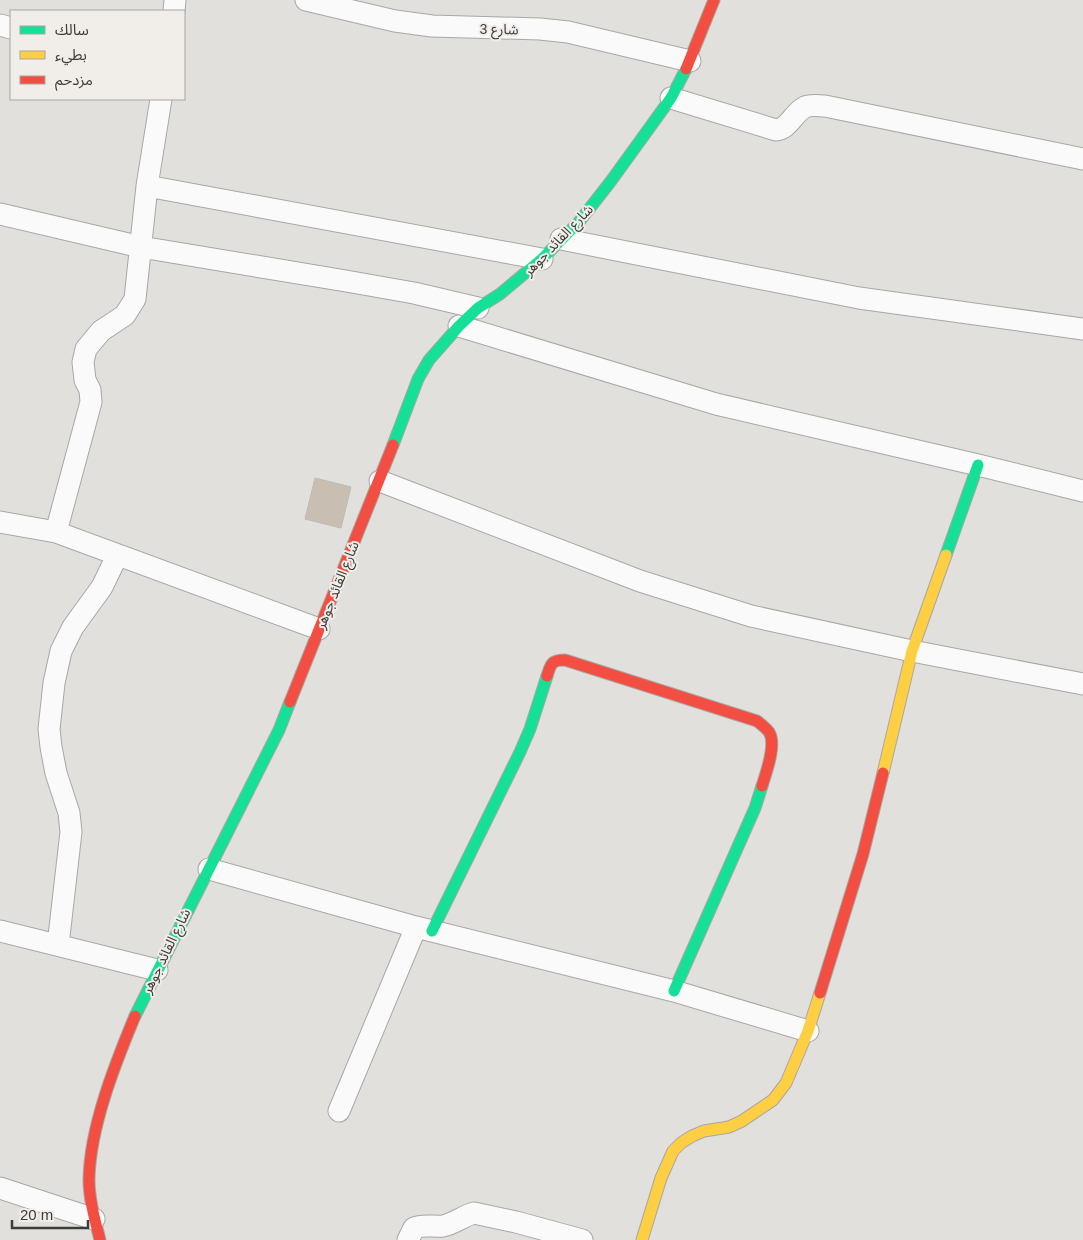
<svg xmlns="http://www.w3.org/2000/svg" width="1083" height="1240" font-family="Helvetica,'Noto Sans Arabic',sans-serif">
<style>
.building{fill:#c8bfb2;stroke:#bbbab7}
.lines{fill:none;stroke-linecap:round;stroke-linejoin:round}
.street-casing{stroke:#a9a7a5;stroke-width:23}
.fast-casing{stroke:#a9a7a5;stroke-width:13}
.slow-casing{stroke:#a9a7a5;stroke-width:13}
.jam-casing{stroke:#a9a7a5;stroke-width:13}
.street{stroke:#fbfafa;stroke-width:21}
.fast{stroke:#16e098;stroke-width:11}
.slow{stroke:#ffcf43;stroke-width:11}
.jam{stroke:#f24e42;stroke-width:11}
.labels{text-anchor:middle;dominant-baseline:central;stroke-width:4;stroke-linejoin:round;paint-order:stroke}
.street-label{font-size:14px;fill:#3e3c3a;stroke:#f1ede8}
</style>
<rect width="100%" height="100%" fill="#e2e0dd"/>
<path class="building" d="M315 478 351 487 341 528 305 519Z"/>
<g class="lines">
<defs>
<path id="street" d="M306 0 395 21 432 26 540 29 568 32 690 61
M174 11 175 0
M0 25 11 28
M671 98 776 130C789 129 793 113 805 107 811 104 819 106 825 106L1083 159
M147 186 542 259
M0 214 141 247 346 281 414 293 478 308
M561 239 859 298 1083 329
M459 326 716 404 978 465 1083 491
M380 481 640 581 751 616 912 651 1083 684
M0 522 56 532 319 629
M56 532 91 402 90 390 85 380 83 362 86 349 101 331 125 315 135 299 147 186 161 99
M209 869 416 927 674 991 808 1031
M0 931 157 970
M58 945 71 832 69 813 56 773 51 747 49 729 54 683 61 651 73 627 102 587 117 556
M339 1111 416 927
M0 1188 94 1219
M408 1240 414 1228C423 1224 433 1227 443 1226 454 1224 463 1216 474 1213L516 1222 582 1240"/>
<path id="fast" d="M393 445 418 379 429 360 459 326 478 308 500 294 542 259 579 222 611 181 671 98 686 69
M946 555 978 465
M432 931 520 752 530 729 547 676
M674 991 755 808 762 786
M135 1016 279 730 290 702"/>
<path id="slow" d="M883 773 912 651 946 555
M642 1240 661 1178 673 1151 681 1143 692 1136 704 1131 729 1127 742 1121 773 1100 786 1083 808 1031 820 993"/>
<path id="jam" d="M686 69 714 0
M547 676C551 664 551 660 565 660L757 721C761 724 766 728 769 732 777 744 766 773 762 786
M290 702 393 445
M820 993 863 854 883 773
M100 1240C95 1220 89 1200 89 1179 90 1127 115 1064 135 1016"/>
</defs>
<use href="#street" class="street-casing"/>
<use href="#fast" class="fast-casing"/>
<use href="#slow" class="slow-casing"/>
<use href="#jam" class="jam-casing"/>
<use href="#street" class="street"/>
<use href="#fast" class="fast"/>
<use href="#slow" class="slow"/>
<use href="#jam" class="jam"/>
</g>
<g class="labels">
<g class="street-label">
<text transform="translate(499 29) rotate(1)">شارع 3</text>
<text transform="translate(558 240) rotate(-46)">شارع القائد جوهر</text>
<text transform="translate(337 585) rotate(-68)">شارع القائد جوهر</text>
<text transform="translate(166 951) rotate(-64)">شارع القائد جوهر</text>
</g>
</g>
<rect x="10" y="10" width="175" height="90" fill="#f1ede8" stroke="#a9a6a2"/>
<rect x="20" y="26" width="25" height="8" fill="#16e098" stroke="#a9a6a2"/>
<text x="55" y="35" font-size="15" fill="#3e3c3a">سالك</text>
<rect x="20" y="51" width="25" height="8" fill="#ffcf43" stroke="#a9a6a2"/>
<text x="55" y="60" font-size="15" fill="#3e3c3a">بطيء</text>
<rect x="20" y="76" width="25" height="8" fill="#f24e42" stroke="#a9a6a2"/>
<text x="55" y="85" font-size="15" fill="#3e3c3a">مزدحم</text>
<path d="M12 1220v8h76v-8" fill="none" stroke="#3e3c3a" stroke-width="2.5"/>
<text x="20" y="1220" font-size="15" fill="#3e3c3a" stroke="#f1ede8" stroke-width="4" paint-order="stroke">20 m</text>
</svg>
